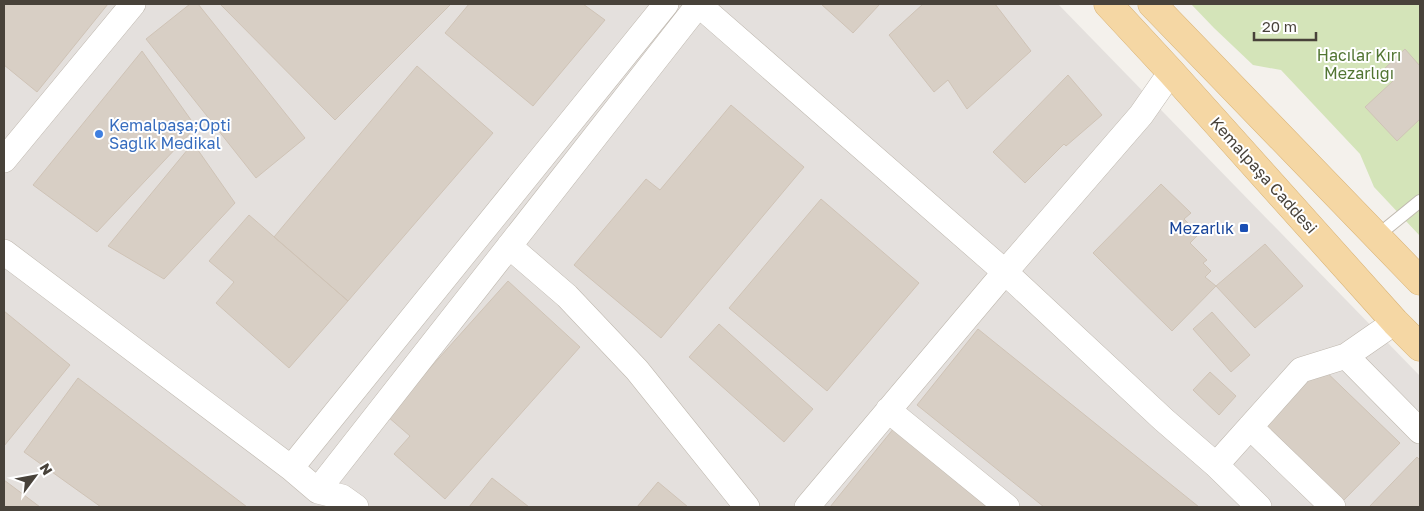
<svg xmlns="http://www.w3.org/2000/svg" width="1424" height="511" font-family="'Golos Text',sans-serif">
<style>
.industrial{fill:#e4e0dd}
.green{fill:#d4e4b9}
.building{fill:#d8cfc5;stroke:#cfc3b6}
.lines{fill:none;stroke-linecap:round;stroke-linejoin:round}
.service-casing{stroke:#bfb8af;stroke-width:14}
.minor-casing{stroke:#bfb8af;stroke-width:26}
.primary-casing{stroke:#d9b375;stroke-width:29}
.service{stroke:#fff;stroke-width:12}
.minor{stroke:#fff;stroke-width:25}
.primary{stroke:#f5d7a4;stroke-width:28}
.shop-dot{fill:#3f7fe0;stroke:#fff;stroke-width:2}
.transit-dot{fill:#1a4fb4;stroke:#fff;stroke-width:2}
.labels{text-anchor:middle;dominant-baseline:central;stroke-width:4;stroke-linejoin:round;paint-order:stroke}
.park-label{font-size:16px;fill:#517532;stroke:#fff}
.shop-label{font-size:16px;fill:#366cbe;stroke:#fff;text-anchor:start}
.street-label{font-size:16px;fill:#48423a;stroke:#fff}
.transit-label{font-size:16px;fill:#164399;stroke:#fff;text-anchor:end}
</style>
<rect width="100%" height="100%" fill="#f4f1ec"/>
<path class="industrial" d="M4 4H1058L1420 376V507H4Z"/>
<path class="green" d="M1191 4H1420V236L1374 187 1360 154 1281 70 1253 65 1214 28Z"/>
<path class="building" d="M4 4H108L37 92 4 65Z
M190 4H198L305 138 256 178 146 39Z
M220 4H451L335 120Z
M469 4H583L605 20 533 106 445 33Z
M821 4H880L853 33Z
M923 4H995L1031 51 967 109 948 80 934 92 889 35Z
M1405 49 1420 66V119L1397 141 1365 107 1393 81 1383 70Z
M142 51 196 127 97 232 33 185Z
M417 66 493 133 348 301 274 237Z
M1068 75 1102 115 1066 146 1064 144 1025 183 993 152Z
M731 105 804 167 661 338 574 265 646 179 660 190Z
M193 143 235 203 164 279 108 246Z
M1161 184 1191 213 1184 219 1199 234 1190 243 1207 260 1203 263 1211 271 1205 277 1216 286 1172 331 1093 253Z
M821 199 919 283 827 391 729 308Z
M249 215 348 301 289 368 216 303 234 282 209 261Z
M1265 244 1303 286 1255 328 1216 286Z
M508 281 580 347 445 499 394 454 410 436 387 416Z
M4 311 70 365 4 446Z
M1212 312 1250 355 1231 372 1193 329Z
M719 324 813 409 784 442 689 357Z
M978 329 1199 507H1044L917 405Z
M1318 364 1400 443 1342 502 1261 422Z
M1210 372 1236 396 1219 415 1193 390Z
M78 378 247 507H101L24 452Z
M894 428 990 507H830Z
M1417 457 1420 460V507H1369Z
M492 478 529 507H469Z
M4 480 40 507H4Z
M658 482 688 507H637Z"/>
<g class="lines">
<defs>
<path id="service" d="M1377 236 1420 201"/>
<path id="minor" d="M698 4 1005 272 1164 420 1216 465 1259 507
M4 160 133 4
M509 246 567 296 637 370 747 507
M4 252 291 468 318 491 342 497 356 507
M1346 356 1420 431
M888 410 1007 507
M1250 427 1333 507
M1216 465 1301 370 1346 356 1395 322
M291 468 666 4
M318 490 699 4
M807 507 1005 272 1141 115 1171 72"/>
<path id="primary" d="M1108 4 1171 72 1395 322 1420 347
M1152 4 1420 281"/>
</defs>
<use href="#service" class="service-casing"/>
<use href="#minor" class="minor-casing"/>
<use href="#primary" class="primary-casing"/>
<use href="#service" class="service"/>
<use href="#minor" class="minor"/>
<use href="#primary" class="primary"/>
</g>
<circle class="shop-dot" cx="99" cy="134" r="5"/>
<rect class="transit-dot" x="1239" y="223" width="10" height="10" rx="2.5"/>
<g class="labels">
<g class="park-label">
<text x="1359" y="55">Hacılar Kırı<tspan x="1359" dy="18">Mezarlığı</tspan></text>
</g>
<g class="shop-label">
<text x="109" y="125">Kemalpaşa;Opti<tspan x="109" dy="18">Sağlık Medikal</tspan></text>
</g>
<g class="street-label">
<text transform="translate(1264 175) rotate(48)">Kemalpaşa Caddesi</text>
</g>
<g class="transit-label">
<text x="1234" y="228">Mezarlık</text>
</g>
</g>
<rect width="1424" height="511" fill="none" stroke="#48423a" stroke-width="10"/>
<g transform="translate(35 476) rotate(58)" stroke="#ffffff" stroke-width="4" paint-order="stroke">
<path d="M0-4L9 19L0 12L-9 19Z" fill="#48423a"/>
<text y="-8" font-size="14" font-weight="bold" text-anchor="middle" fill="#48423a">N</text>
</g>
<path d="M1254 32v8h62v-8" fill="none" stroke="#48423a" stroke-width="2.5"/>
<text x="1262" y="32" font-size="15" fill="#48423a" stroke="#ffffff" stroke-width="4" paint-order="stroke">20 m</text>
</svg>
